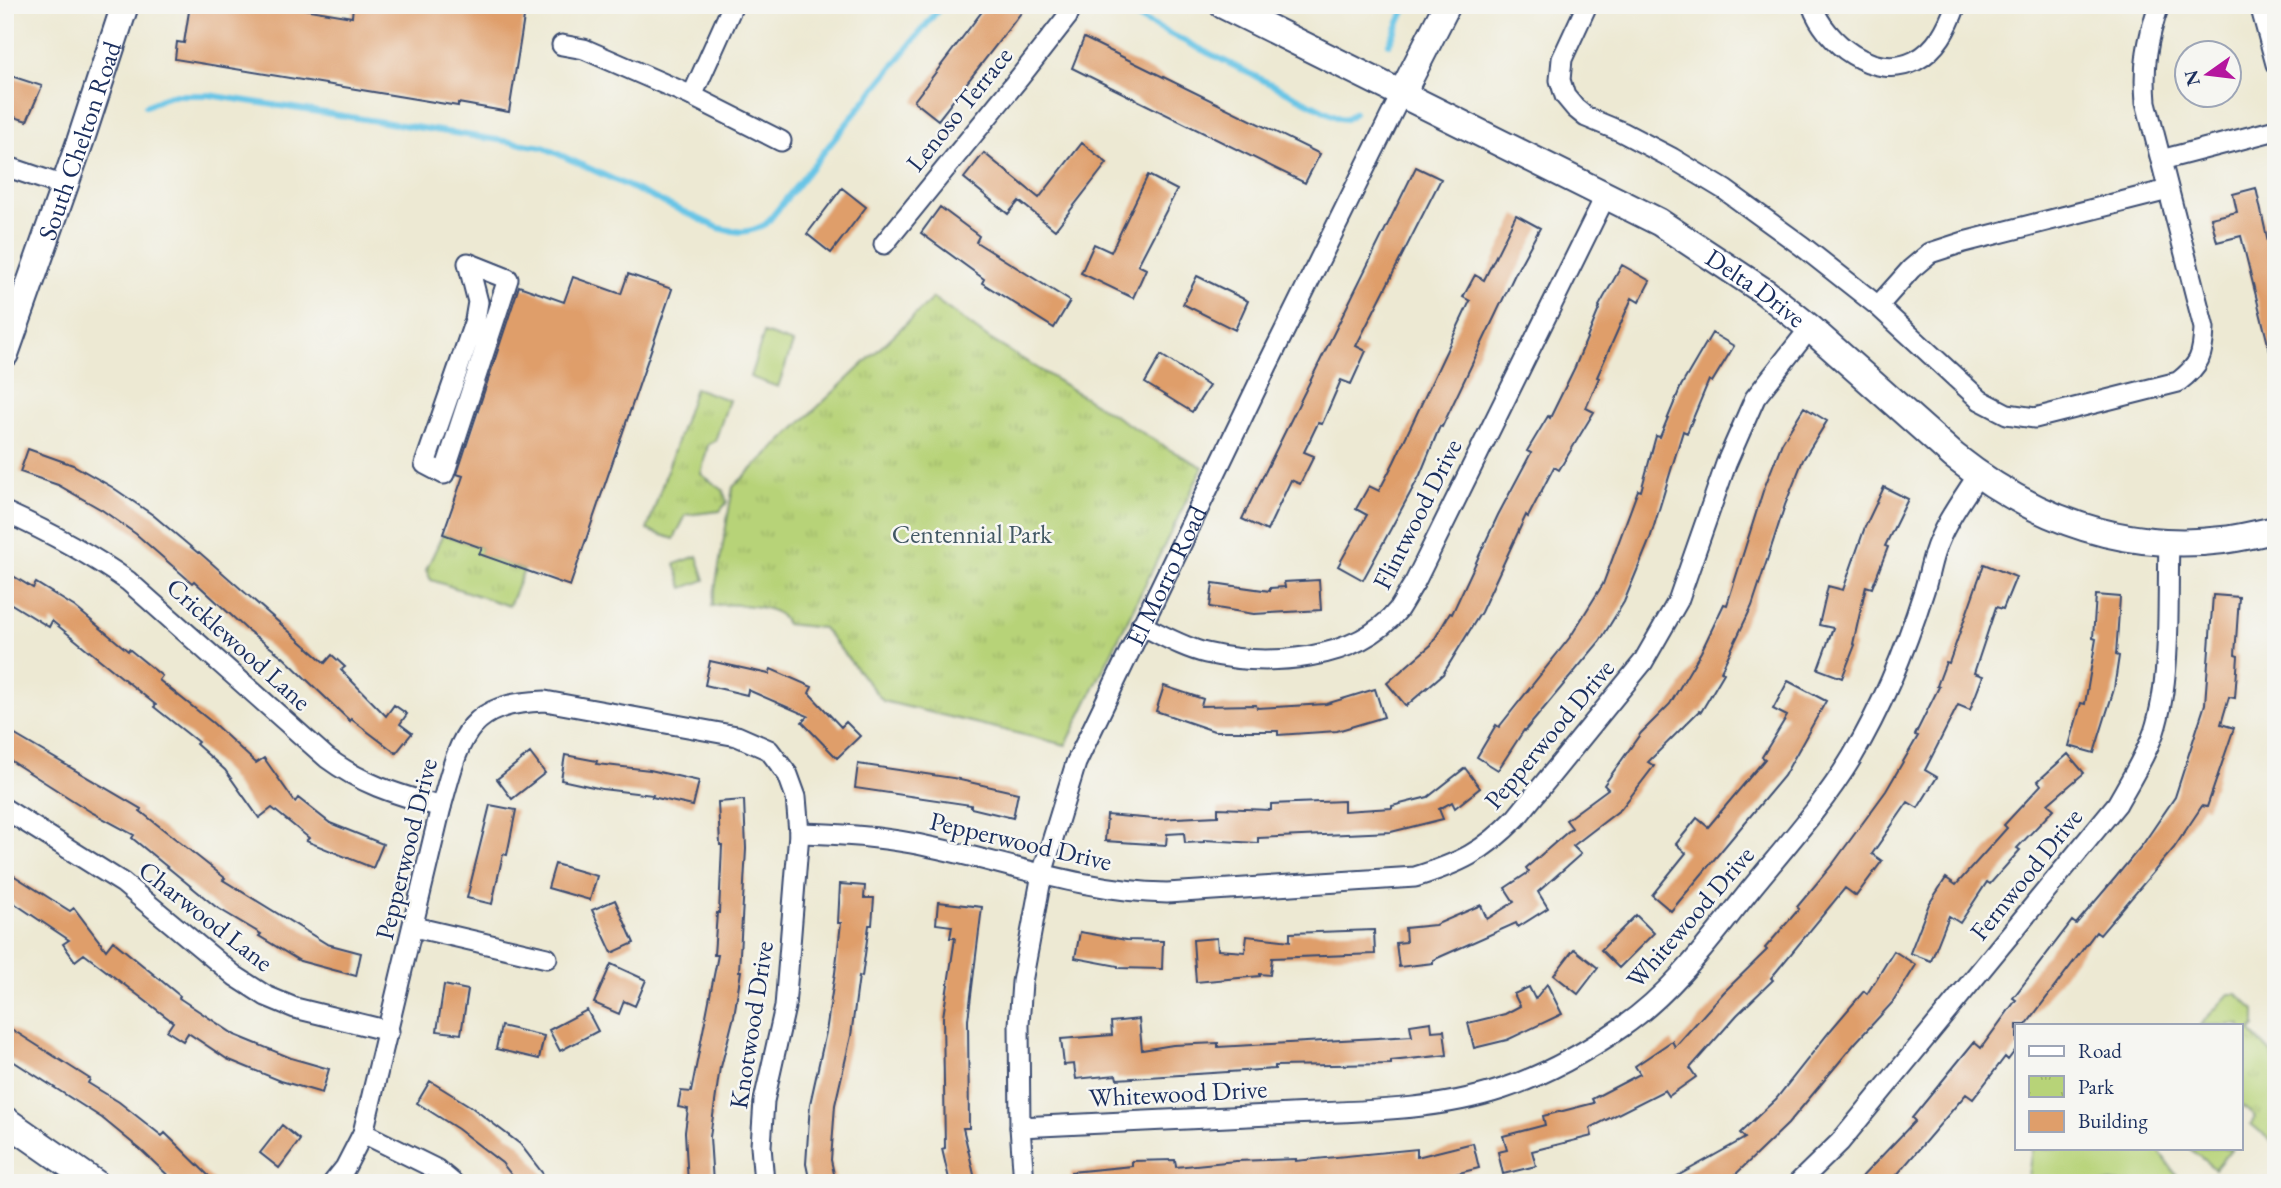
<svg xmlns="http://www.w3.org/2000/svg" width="2281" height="1188" font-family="'EB Garamond',serif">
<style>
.grass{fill:#b7d378;stroke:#69816b;stroke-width:2}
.park{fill:url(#park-tufts);stroke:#69816b;stroke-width:2}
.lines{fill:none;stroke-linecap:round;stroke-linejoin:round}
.stream{stroke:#68c5e6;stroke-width:6}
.building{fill:#df9e6a}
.street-casing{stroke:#3a4b70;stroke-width:23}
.secondary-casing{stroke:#3a4b70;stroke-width:30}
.street{stroke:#fff;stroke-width:19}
.secondary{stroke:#fff;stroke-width:26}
.labels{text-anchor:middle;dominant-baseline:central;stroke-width:5;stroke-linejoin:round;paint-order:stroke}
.street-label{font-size:26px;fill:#1b2f5e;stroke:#f6f6f2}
.park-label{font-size:26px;fill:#425864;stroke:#f6f6f2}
</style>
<defs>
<pattern id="park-tufts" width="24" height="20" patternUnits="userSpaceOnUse" patternTransform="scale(1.75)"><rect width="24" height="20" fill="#b7d378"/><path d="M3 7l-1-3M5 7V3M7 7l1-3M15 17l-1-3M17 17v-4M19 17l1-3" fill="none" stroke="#9db56a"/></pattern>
</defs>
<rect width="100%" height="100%" fill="#f6f6f2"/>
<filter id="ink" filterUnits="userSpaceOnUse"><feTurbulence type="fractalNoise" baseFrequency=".0143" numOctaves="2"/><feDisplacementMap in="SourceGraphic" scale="14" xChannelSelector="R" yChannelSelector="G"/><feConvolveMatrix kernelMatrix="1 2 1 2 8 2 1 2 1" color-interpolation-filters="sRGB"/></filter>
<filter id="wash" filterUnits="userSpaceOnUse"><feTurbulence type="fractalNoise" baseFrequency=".00686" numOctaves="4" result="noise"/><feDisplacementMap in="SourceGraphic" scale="28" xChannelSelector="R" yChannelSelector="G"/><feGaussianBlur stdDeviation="1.57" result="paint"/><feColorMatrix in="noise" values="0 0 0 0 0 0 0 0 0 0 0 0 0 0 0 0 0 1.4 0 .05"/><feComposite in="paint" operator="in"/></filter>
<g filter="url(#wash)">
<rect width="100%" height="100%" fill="#ede9d3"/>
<path class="grass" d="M764 333 793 343 778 387 750 377Z
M2032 1148H2157L2182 1183H2027Z
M2189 1148H2232L2215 1169Z"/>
<path class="park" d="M933 298 988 338 1172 451 1203 467 1066 745 883 701 823 628 786 624C785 622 781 616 779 614 767 605 727 603 712 606L733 487Z
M695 388 729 400 715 441 708 445 701 474 723 490 727 502 720 511 686 515 674 539 647 530Z
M443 534 482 548 480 554 524 570 509 606 431 580 426 570Z
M697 556 705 580 683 588 675 564Z
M2229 994H2237L2255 1010V1026L2250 1031 2276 1058V1145L2251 1124 2255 1117 2241 1105V1025H2200Z"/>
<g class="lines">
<path class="stream" d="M1112 5 1339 118 1346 119 1354 113
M1389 44 1407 5
M146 106 170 95H209L543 147 719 228C739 233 748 234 766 224L942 5"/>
</g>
<g id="blocks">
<path class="building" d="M190 5H280L352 17 353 5H526L509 112 458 103V106L175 59 177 42 184 43Z
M987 5H1027L938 120 914 101Z
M1084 38 1320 154 1305 183 1072 68Z
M5 74 42 86 27 121 5 114Z
M1082 143 1107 163 1055 230 1019 201 1008 214 964 178 984 153 1039 198Z
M1416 167 1441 179 1356 346 1366 351 1351 384 1341 380 1322 424 1318 423 1304 452 1314 456 1300 484 1291 480 1267 531 1242 519Z
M1148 175 1177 190 1138 265 1146 269 1133 298 1081 273 1094 244 1111 252Z
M842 188 866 207 831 253 807 234Z
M2256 188 2276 279V352H2270L2241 236 2217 242 2211 218 2237 212 2233 194Z
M940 207 979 236 976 242 1070 301 1054 328 982 283 984 279 921 233Z
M1516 215 1540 228 1515 274 1442 427 1440 426 1420 475 1363 580 1338 566 1367 515 1356 509 1369 486 1379 491 1394 462 1470 301 1463 297 1475 275 1484 280Z
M1622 265 1650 281 1639 302 1632 298 1597 377 1599 378 1586 408 1594 412 1559 470 1554 467 1528 517 1526 515 1481 612 1443 674 1406 706 1387 683 1431 645 1450 613 1452 614 1498 515 1531 453 1527 451 1548 416 1550 418 1575 367 1600 307 1599 306Z
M628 274 672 289 570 586 479 554 482 548 443 534 463 476 457 474 519 286 564 302 573 277 621 294Z
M1197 276 1248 301 1235 330 1183 304Z
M1712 333 1734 346 1712 382 1709 380 1687 433 1683 431 1650 539 1624 602 1600 641 1525 731 1524 730 1498 770 1477 757 1496 725 1499 727 1571 636 1603 584 1638 490 1641 491 1656 436 1660 437 1681 386Z
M1161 355 1209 386 1192 412 1145 383Z
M1804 407 1827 421 1803 460 1785 505 1752 606 1721 671 1724 673 1701 712 1699 711 1648 762 1654 766 1621 809 1573 846 1581 854 1538 892 1548 908 1518 927 1516 923 1433 960V963L1399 967 1396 943 1406 942 1405 928 1435 925 1481 905 1487 919 1514 902 1505 888 1529 872 1526 868 1572 828 1566 820 1608 789 1604 785 1641 733 1670 704 1701 652 1724 604 1727 605 1763 491 1782 443Z
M28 449 73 465 112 487 153 515 198 553 199 552 325 663 332 655 345 667 341 670 386 716 394 705 407 714 400 724 412 733 396 753 351 719 350 721 283 657 246 629 194 581 192 583 136 534 102 510 58 485 20 472Z
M1884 487 1908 499 1885 546 1888 547 1872 588 1866 586 1853 644 1855 645 1842 678 1818 669 1833 628 1819 625 1828 586 1843 590 1865 527Z
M1984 564 2016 577 2003 609 1996 607 1974 673 1983 676 1970 710 1958 705 1925 770 1937 777 1918 808 1908 802 1872 854 1882 861 1856 896 1845 888 1771 978 1773 980 1737 1015 1690 1068 1696 1077 1669 1096 1665 1090 1590 1128 1592 1136 1532 1151 1536 1166 1503 1174 1498 1152 1507 1150 1503 1136 1545 1125 1543 1116 1594 1103 1592 1099 1640 1074 1635 1066 1672 1041 1675 1047 1724 992 1767 950 1765 948 1799 909 1797 907 1832 865 1886 791 1918 736 1915 735 1939 687 1937 686 1946 662 1949 663Z
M5 571 33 588 36 583 75 607 128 651 129 649 162 676 159 680 213 723 256 763 264 758 295 802 298 798 330 823 383 844 373 868 306 841 309 838 272 808 259 818 225 770 196 744 198 742 154 707 156 705 52 621 49 627 5 600Z
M1319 580 1321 610 1254 614 1210 607 1213 583 1270 591V588L1285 587 1284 582Z
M2096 595 2120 597 2116 655 2119 656 2114 689 2094 753 2069 746 2081 703 2085 704 2096 639 2093 638Z
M2213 595 2239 597 2235 655 2238 656 2235 698 2229 697 2221 724 2234 728 2207 807 2202 806 2174 848 2100 935 2096 932 2026 1025H2017V1048L2008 1060 2005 1057 1973 1099 1966 1094 1890 1183H1856L1915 1121 1912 1118 1974 1042 1981 1048 2016 1000 2013 998 2072 921 2076 924 2115 878 2143 844 2175 797 2205 704Z
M710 661 769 674 771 669 812 687 809 693 841 727 846 722 860 736 837 758 802 722 808 716 748 690 747 695 705 685Z
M1788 681 1826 701 1784 776 1671 911 1652 895 1686 853 1676 844 1697 818 1708 827 1765 759 1762 757 1787 716 1773 709Z
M1164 686 1203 699 1201 706 1256 705 1257 708 1326 704 1375 689 1384 717 1337 731 1278 735V731H1214L1156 711Z
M5 729 141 809 140 811 225 878 223 880 327 944 361 953 356 976 300 961 259 936 261 934 216 907 132 838 134 835 91 812 5 757Z
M530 753 545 773 512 799 497 779Z
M2068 754 2084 773 2048 804 2054 809 2017 848 2020 850 1990 884 1987 882 1960 923 1949 916 1931 961 1910 953 1929 904 1946 878 1956 885 2007 828 2004 825 2041 785 2038 781Z
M565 755 597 761 596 764 650 770 699 781 693 806 652 797 653 795 602 789 561 780Z
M858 764 960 779V780L1018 793 1013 818 971 808V805L855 788Z
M1465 768 1480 788 1455 808 1452 802 1439 809 1443 819 1391 832 1258 838V843L1204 840V842L1185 843 1184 833 1167 834 1166 845 1105 841 1107 815 1155 819 1218 816V808L1271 810V804L1344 801V811L1392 808V806L1428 797Z
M744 800 746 849 739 971H741L734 1016 721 1067H720L710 1137 713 1183H688L685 1132 688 1109 678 1107 681 1091 691 1092 718 955H714L717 913H719L722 845H720L718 802Z
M490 805 516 810 507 855 503 854 492 904 467 898Z
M555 864 597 876 590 900 548 888Z
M5 870 70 911 74 908 106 950 113 941 180 996 179 998 235 1035 291 1058 329 1069 322 1093 281 1081 227 1059 188 1033 183 1041 167 1031 173 1022 84 954 75 961 63 944 69 940 5 897Z
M840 884 865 886 864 898H874L872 925H869L862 977 859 976 851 1036 835 1105 831 1160 836 1183H810L806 1164 810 1104 826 1032 835 973 841 923H838Z
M615 900 634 943 612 953 592 910Z
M938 902 982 907 968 1020 969 1128H963L976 1183H950L942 1149 945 1148 943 1017 955 938H950L952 926 936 924Z
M1636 915 1654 933 1619 968 1601 950Z
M1374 930 1375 954 1272 958 1270 975 1260 974V976L1196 982 1193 940 1217 938 1218 950 1245 952 1247 936 1290 941V933Z
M1080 932 1126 940 1163 941 1162 969 1118 968V966L1075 958Z
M1574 949 1598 968 1578 994 1554 975Z
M1894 951 1916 965 1893 1002 1856 1042 1788 1124 1736 1174 1720 1183H1665L1745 1138 1740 1133 1776 1099 1830 1031 1864 991 1867 994Z
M611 964 646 980 635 1006 624 1001 619 1014 594 1003Z
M1547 984 1562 1014 1507 1040 1474 1048 1468 1023 1505 1014 1520 1006 1514 994 1529 987 1535 999Z
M444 985 468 990 461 1034 437 1031Z
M587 1010 598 1031 560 1051 549 1030Z
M1139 1019 1142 1050 1173 1045 1218 1043V1047L1412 1036 1410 1025 1431 1022 1432 1031 1444 1030 1447 1055 1391 1061V1064L1275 1066V1069L1117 1079 1116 1075 1076 1079 1074 1064 1064 1065 1061 1039 1112 1035 1111 1022Z
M5 1025 90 1079 88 1083 119 1102 162 1136 165 1133 216 1183H176L141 1150 102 1118 5 1056Z
M501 1026 544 1036 539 1059 496 1049Z
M430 1081 470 1106 520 1144 550 1183H518L502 1163 458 1129 417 1103Z
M282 1125 300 1140 279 1168 260 1153Z
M1473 1143 1479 1168 1439 1178 1438 1175 1344 1183H1071V1172L1132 1166V1161L1175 1160 1176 1167 1236 1161 1296 1159V1161L1417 1149V1157Z"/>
</g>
</g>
<g filter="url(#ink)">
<use href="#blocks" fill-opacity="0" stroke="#3a4b70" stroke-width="2"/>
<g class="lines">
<defs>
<g id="street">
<path d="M1587 5 1562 59 1560 80 1565 96 1575 108 1586 117 1622 132 1672 158 1725 190 1802 246 1878 306 1980 400 2007 414 2035 418 2178 382C2200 365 2203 356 2204 328L2146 102C2143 66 2147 40 2159 5"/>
<path d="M1812 5C1825 43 1874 81 1915 61 1937 50 1948 27 1956 5"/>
<path d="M2260 5 2276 64"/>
<path d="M562 45 584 49 692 96 781 141"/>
<path d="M692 96 733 5"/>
<path d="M2161 160 2276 130"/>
<path d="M5 166 64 186"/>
<path d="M884 244 1020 77 1067 17 1072 5"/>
<path d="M468 263 508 279 444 474 425 464 475 320 478 302Z"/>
<path d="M1878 306 1911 269 1930 253 1964 242 2168 190"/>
<path d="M5 512C49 532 89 553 128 581L327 758C365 786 397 794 441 807"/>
<path d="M1141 625C1162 635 1184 648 1206 653 1266 667 1356 662 1398 610 1404 601 1409 591 1415 582L1606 195"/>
<path d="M5 809 123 883 235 976 266 996 295 1008 389 1031"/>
<path d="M799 833C837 834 874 836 911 843 998 859 1077 891 1167 893L1415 877C1460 863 1483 852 1516 818L1643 662 1678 601 1726 464 1755 398 1810 328"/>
<path d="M414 927 547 958"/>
<path d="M1020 1127C1110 1123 1200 1118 1291 1114 1360 1111 1435 1111 1502 1089 1545 1075 1586 1052 1622 1027 1674 991 1711 939 1750 890 1785 847 1823 805 1852 757 1883 705 1906 648 1924 591 1928 579 1930 566 1934 554 1943 525 1962 500 1978 475"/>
<path d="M363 1133 436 1169 453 1183"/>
<path d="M333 1183 345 1168 363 1133 441 807C460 740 464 703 545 701L737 736 769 750 788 775 796 797 799 833 785 1007 764 1101 761 1146 764 1183"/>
<path id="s1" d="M1024 1183 1020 1127 1019 1025 1022 982 1042 874 1076 763 1267 366 1401 95"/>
<path d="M1798 1183 1840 1142 2117 804C2130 781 2145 757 2154 732 2172 677 2167 601 2169 543"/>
</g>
<g id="secondary">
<path id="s2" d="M1223 5 1659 222 1765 292 1810 328 1954 456C2032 518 2122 552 2223 540 2241 538 2258 533 2276 530"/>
<path d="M1401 95 1447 5"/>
<path id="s3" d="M5 354 80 142 125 5"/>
<path d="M5 1120 95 1183"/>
</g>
</defs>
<use href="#street" class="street-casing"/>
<use href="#secondary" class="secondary-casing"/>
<use href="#street" class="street"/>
<use href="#secondary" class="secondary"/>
</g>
</g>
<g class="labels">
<g class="street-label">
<text transform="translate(959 109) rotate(-51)">Lenoso Terrace</text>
<text stroke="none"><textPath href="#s3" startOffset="226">South Chelton Road</textPath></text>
<text stroke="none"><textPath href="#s2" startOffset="604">Delta Drive</textPath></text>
<text transform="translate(1417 514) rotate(-63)">Flintwood Drive</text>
<text stroke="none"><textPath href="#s1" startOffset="635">El Morro Road</textPath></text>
<text transform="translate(239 644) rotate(42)">Cricklewood Lane</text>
<text transform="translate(1549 734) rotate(-50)">Pepperwood Drive</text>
<text transform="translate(1021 841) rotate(13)">Pepperwood Drive</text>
<text transform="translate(406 849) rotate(-76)">Pepperwood Drive</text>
<text transform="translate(2026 874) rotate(-51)">Fernwood Drive</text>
<text transform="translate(206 916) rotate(38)">Charwood Lane</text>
<text transform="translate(1690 917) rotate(-49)">Whitewood Drive</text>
<text transform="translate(751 1025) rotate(-81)">Knotwood Drive</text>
<text transform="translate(1178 1093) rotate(-3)">Whitewood Drive</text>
</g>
<g class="park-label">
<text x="972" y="534">Centennial Park</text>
</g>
</g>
<rect width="2281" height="1188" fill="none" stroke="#f6f6f2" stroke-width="28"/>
<rect x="2015" y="1024" width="228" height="126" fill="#f6f6f2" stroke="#9ea6b7" stroke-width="2"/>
<rect x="2029" y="1046" width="35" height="10" fill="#ffffff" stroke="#9ea6b7" stroke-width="2"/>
<text x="2078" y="1058" font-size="21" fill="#1b2f5e">Road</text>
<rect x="2029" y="1076" width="35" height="21" fill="url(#park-tufts)" stroke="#9ea6b7" stroke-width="2"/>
<text x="2078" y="1094" font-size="21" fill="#1b2f5e">Park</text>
<rect x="2029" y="1111" width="35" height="21" fill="#df9e6a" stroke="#9ea6b7" stroke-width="2"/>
<text x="2078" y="1128" font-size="21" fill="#1b2f5e">Building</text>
<g transform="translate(2208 74) rotate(256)"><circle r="33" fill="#f6f6f2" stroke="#9ea6b7" stroke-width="2"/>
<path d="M0-5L12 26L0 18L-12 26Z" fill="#b5179e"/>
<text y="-10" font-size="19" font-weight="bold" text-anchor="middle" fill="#1b2f5e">N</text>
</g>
</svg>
